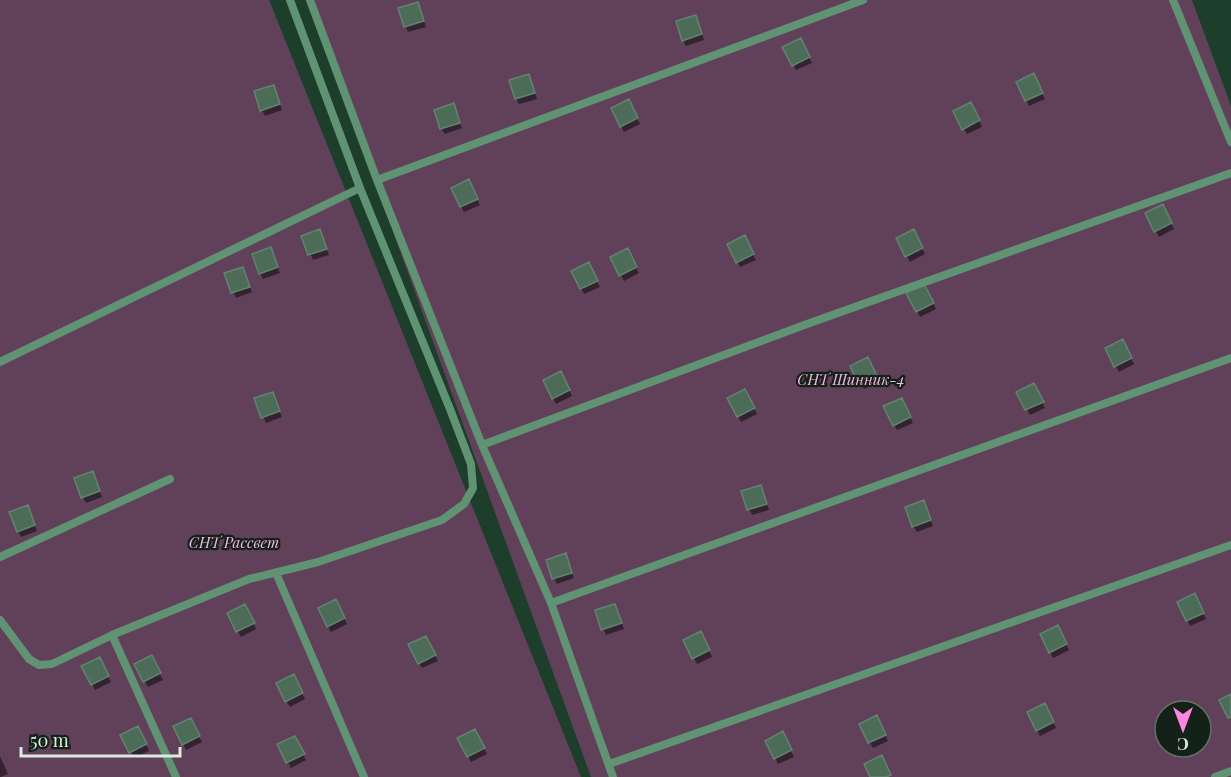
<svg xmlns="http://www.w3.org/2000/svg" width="1231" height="777" font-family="'Playfair Display',serif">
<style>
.green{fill:#614159;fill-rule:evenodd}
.shadow{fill:#0007}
.building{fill:#4c6c58;stroke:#62836f;stroke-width:1.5}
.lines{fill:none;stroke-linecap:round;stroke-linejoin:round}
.lane{stroke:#609274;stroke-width:8}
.labels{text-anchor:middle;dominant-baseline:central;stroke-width:4.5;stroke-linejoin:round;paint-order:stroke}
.park-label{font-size:15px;font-style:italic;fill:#f7b4e6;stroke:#142119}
</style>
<rect width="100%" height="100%" fill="#1e3e2c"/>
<path class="green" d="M0 0H269L581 777H0Z
M309 0H1192L1231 106V777H591ZM1165 711H1201V747H1165Z"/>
<path class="shadow" d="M399 9H420L426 27 408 32Z
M698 22 704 40 686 46 683 40Z
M800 40 812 63 796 70 785 48Z
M531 81 537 99 519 104 516 99Z
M1036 81 1045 99 1029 106 1018 83Z
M274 87 282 110 265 116 262 110Z
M628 101 640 124 624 132 613 109Z
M453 105 462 128 445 134 441 128Z
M974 109 982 127 967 134 964 129Z
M471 187 480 205 464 212 453 189Z
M1162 206 1174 229 1159 237 1147 214Z
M319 231 329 255 313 260 303 237Z
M913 231 925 254 910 262 898 239Z
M744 237 756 260 740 267 729 245Z
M273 255 280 273 263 279 260 273Z
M630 256 639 273 624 281 612 258Z
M588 264 600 287 584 294 573 271Z
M243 269 252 292 236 298 226 274Z
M927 291 936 309 920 317 917 311Z
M1122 341 1134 364 1119 372 1107 349Z
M871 364 879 382 864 389 861 384Z
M564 378 572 396 556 404 553 398Z
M1034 385 1045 408 1030 415 1018 392Z
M272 393 282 417 266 423 256 399Z
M748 396 757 414 741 422 738 416Z
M904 405 913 423 897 430 894 425Z
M93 473 102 497 86 503 83 497Z
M742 492H763L769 510 752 515Z
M924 502 933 526 917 532 913 526Z
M28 507 37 531 21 537 18 531Z
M565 555 574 578 557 584 554 578Z
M335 601 347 624 331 632 328 626Z
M1197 601 1206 619 1190 626 1179 603Z
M615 606 624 629 606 635 603 629Z
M248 612 256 629 241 637 229 614Z
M1060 632 1069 650 1053 658 1050 652Z
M704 639 712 657 697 664 685 641Z
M429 643 438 661 422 668 419 663Z
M151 657 163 680 148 687 136 664Z
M102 665 111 682 95 690 92 684Z
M293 676 305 699 290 707 286 701Z
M1047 710 1056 728 1040 736 1037 730Z
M190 720 202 742 186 750 175 727Z
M880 723 888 741 873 748 861 725Z
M475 731 487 754 471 762 459 739Z
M141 733 149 751 134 758 122 735Z
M295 738 306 760 291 768 279 745Z
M785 739 794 757 778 764 767 741Z
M0 756 8 774 1 777H0Z"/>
<path class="building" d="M418 2 424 21 404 27 398 8Z
M696 15 702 34 682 41 676 21Z
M801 38 810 57 792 66 782 47Z
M1034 73 1043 93 1025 101 1016 82Z
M529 74 535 93 515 99 509 80Z
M274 85 280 104 260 111 254 91Z
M629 99 638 118 620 127 611 108Z
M971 102 980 120 962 130 953 111Z
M454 103 460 123 440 129 434 110Z
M469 179 478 199 460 207 451 188Z
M1163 204 1172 223 1154 232 1145 213Z
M320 229 327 249 308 255 301 236Z
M914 229 923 248 905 257 896 238Z
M745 235 754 254 736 263 727 244Z
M271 247 278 267 259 274 252 254Z
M628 248 637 267 619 276 610 257Z
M589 262 598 281 580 289 571 271Z
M243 267 250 287 231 293 224 273Z
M924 284 934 303 916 312 906 293Z
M1123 339 1132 358 1114 367 1105 348Z
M868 357 877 376 859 385 850 366Z
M561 371 570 390 552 399 543 380Z
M1034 383 1044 402 1025 410 1016 392Z
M745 389 755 408 737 417 727 398Z
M273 392 280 411 261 418 254 398Z
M902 398 911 417 893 426 883 406Z
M93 471 100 491 81 498 74 478Z
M761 485 767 504 747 510 741 491Z
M924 500 931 520 912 527 905 507Z
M28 505 35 525 17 532 9 512Z
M566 553 572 573 552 579 546 560Z
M1195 593 1204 613 1186 621 1177 602Z
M336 599 345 618 327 627 318 608Z
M245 604 255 623 236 632 227 613Z
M615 604 622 623 601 630 595 610Z
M1058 625 1067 644 1049 653 1040 634Z
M701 631 710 650 692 659 683 640Z
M426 636 436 655 418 664 408 644Z
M152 655 161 673 143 682 134 664Z
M100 657 109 676 91 685 81 666Z
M294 674 303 693 285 702 276 683Z
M1231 694V717L1228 718 1219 700Z
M1045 703 1054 722 1036 731 1027 712Z
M877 715 886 735 868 743 859 724Z
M191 718 200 736 182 745 173 726Z
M138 726 147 744 129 753 120 735Z
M475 729 485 748 467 757 457 738Z
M783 731 792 750 774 759 765 741Z
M295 736 305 754 286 763 277 744Z
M882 755 891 775 886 777H870L864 764Z"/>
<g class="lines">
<path class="lane" d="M310 0 377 180 482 445 551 603 613 777
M1173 0 1231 142
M377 180 863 0
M0 362 360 188
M482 445 807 324 1231 173
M0 557 170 479
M276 573 364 777
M551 603 1231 358
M0 620 29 659 39 665 52 664 112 635 249 579 318 562 442 520 464 504 473 488 471 464 450 409 360 188 290 0
M112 635 176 777
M609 764 1231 545
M1215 777 1231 771"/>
</g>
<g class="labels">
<g class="park-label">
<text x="851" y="379">СНТ Шинник-4</text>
<text x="234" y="542">СНТ Рассвет</text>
</g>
</g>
<g transform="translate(1183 729) rotate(180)"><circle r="28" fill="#142119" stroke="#637268" stroke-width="1.5"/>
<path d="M0-4.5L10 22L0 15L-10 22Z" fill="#fd86e2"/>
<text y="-9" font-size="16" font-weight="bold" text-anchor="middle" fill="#d9ebdf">С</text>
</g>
<path d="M21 747v9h159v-9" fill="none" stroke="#d9ebdf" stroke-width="3"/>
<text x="30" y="747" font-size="18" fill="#d9ebdf" stroke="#142119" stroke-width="4.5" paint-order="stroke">50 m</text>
</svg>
